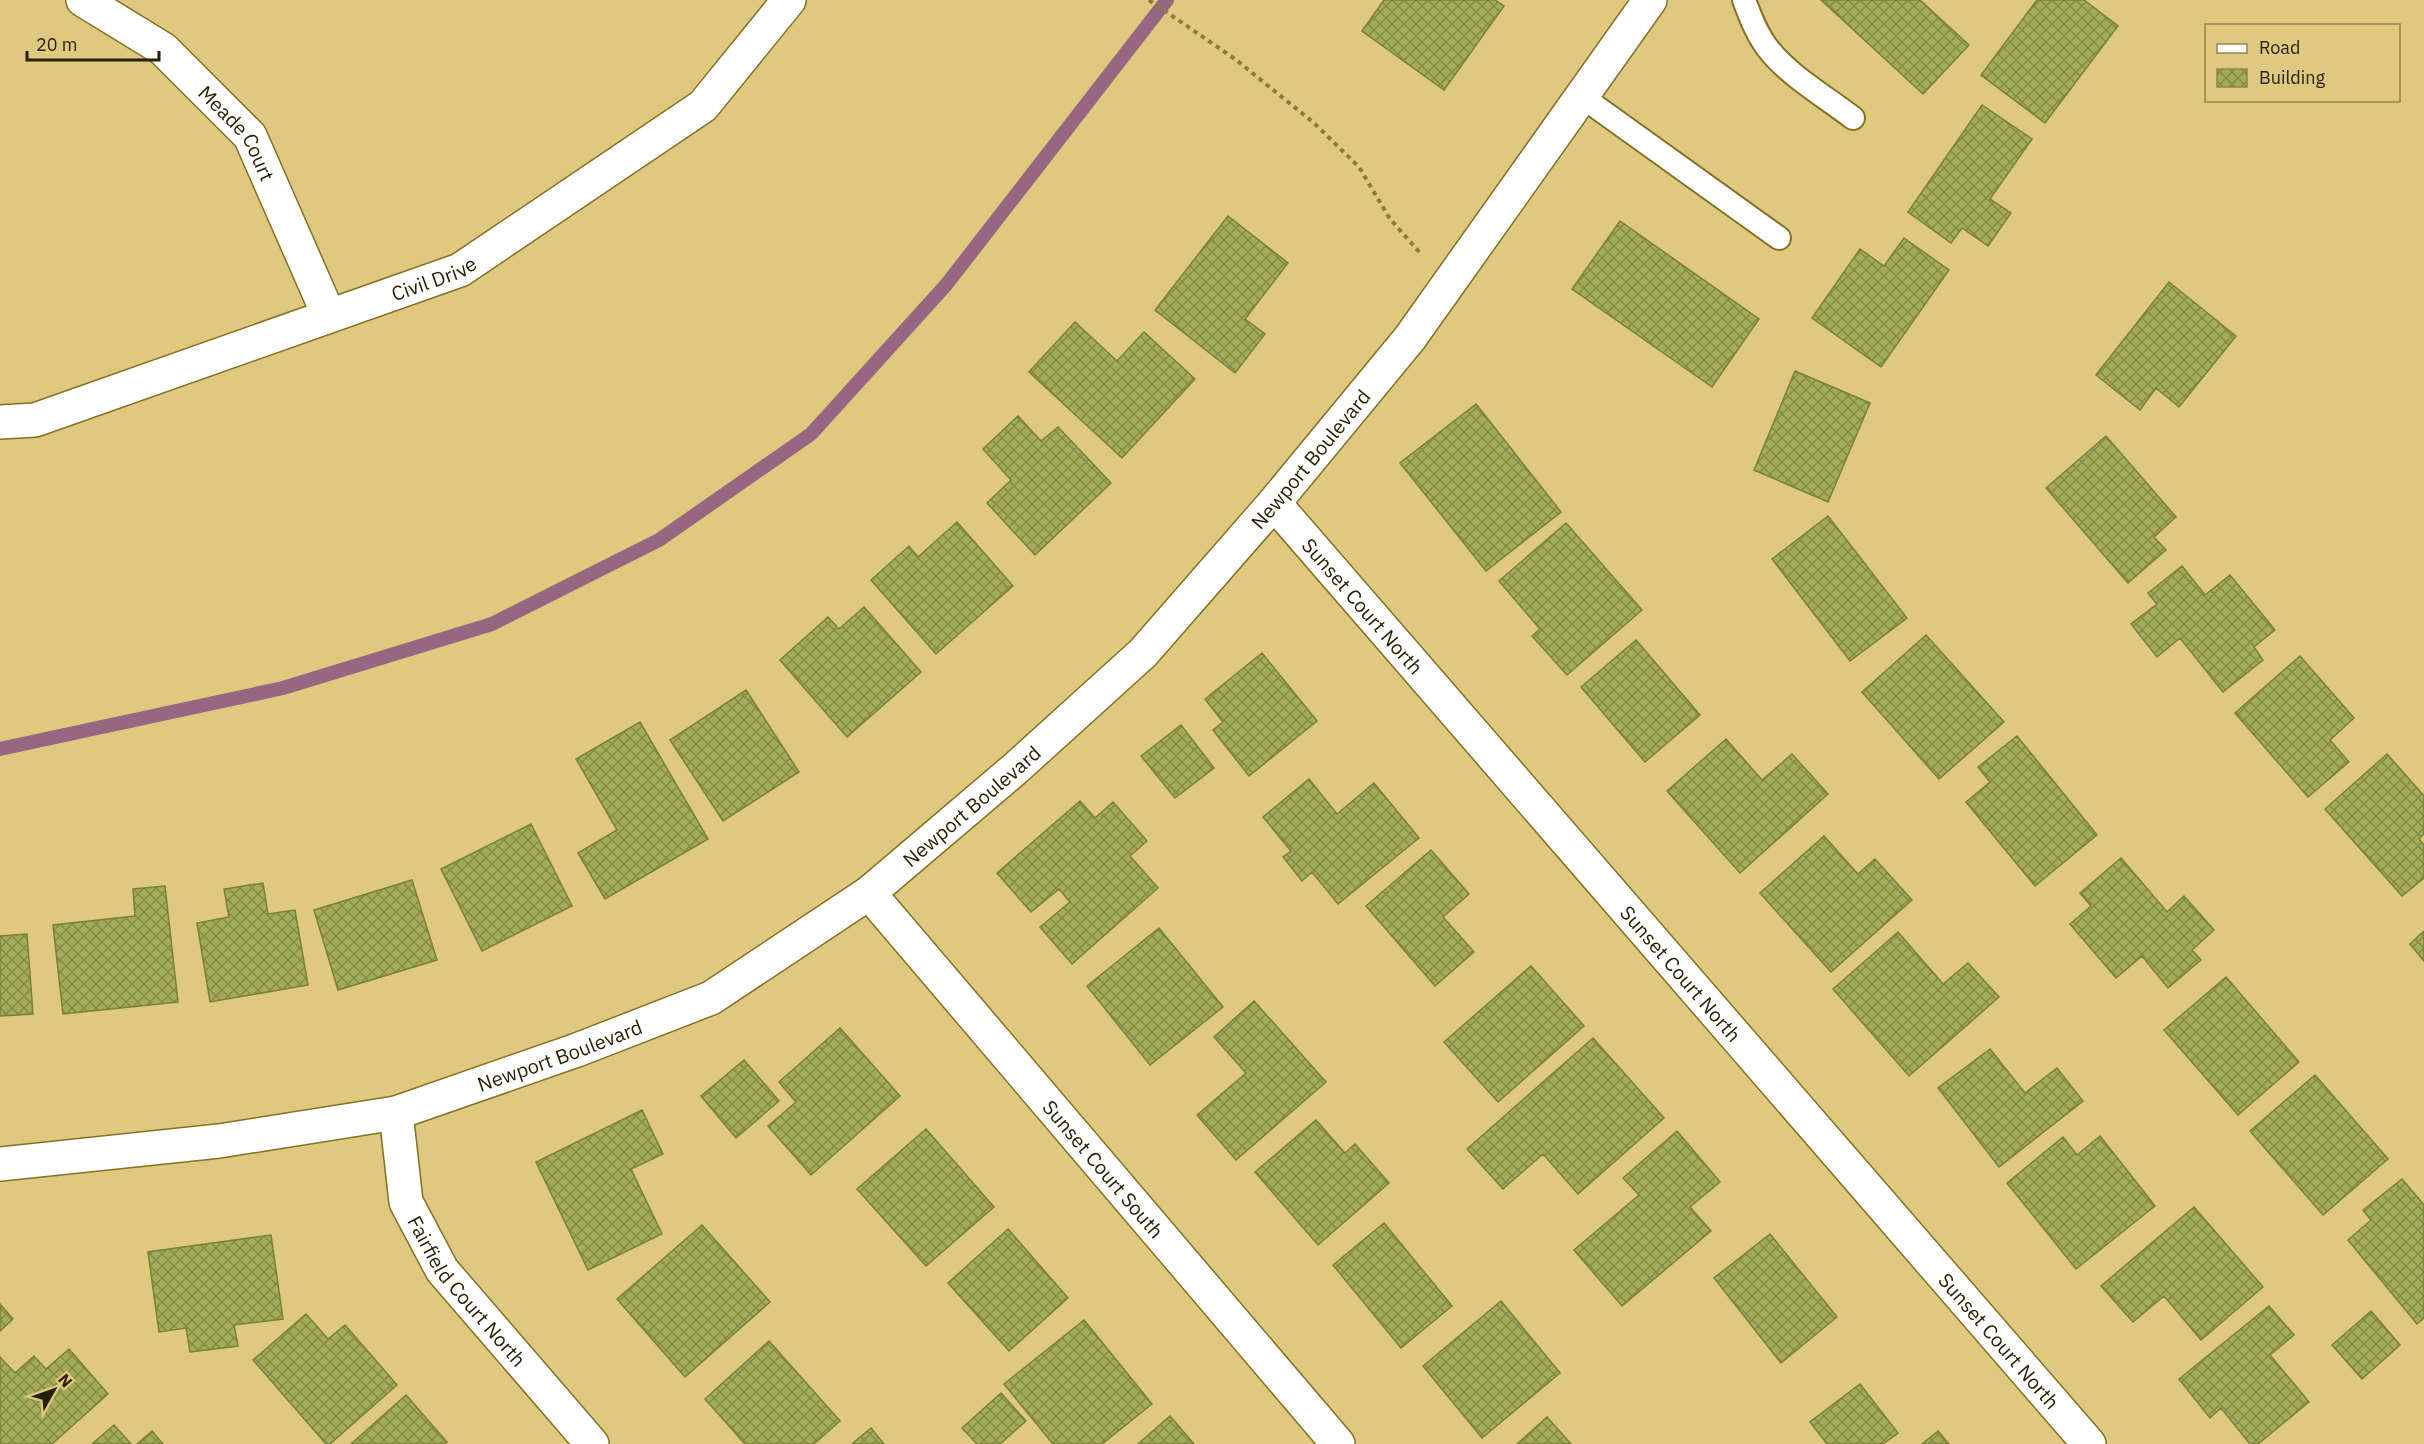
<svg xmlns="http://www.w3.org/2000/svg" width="2424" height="1444" font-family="'IBM Plex Sans',sans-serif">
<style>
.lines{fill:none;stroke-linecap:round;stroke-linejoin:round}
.stream{stroke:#976682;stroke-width:14}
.building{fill:url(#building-cross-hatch);stroke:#798037;stroke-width:1.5}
.lane-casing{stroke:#847124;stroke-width:26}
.street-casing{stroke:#847124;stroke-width:36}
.path{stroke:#8a7b45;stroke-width:4;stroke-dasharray:4.5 4.5;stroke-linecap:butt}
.lane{stroke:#fff;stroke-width:22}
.street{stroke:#fff;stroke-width:33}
.labels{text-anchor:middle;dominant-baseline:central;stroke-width:6;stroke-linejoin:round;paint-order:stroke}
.street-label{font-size:20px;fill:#271f01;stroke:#dec97e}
</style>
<defs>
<pattern id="building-cross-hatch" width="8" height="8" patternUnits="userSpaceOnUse" patternTransform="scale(1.5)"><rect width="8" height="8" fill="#a3ac58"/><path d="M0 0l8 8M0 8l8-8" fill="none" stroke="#858b46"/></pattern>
</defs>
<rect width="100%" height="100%" fill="#dec97e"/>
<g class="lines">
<path class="stream" d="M0 749 283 688 492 624 659 540 811 434 946 285 1167 0"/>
</g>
<path class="building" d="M1384 0H1495L1504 6 1444 90 1362 31Z
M1821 0H1920L1969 45 1923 94Z
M2037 0H2084L2118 26 2045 123 1981 75Z
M1982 105 2032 139 1990 199 2011 213 1988 246 1962 228 1951 243 1908 212Z
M1228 216 1288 263 1245 319 1265 334 1235 373 1155 310Z
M1620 221 1759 319 1712 387 1572 289Z
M1904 238 1949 270 1881 367 1812 318 1860 249 1884 266Z
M2169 282 2236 336 2179 407 2156 388 2140 410 2096 375Z
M1075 322 1117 361 1144 332 1195 379 1122 458 1029 372Z
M1795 371 1870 403 1828 502 1754 470Z
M1476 404 1561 512 1486 571 1400 463Z
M1018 416 1041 441 1058 427 1111 483 1035 555 987 503 1011 480 983 449Z
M2106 436 2176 517 2154 537 2166 550 2128 583 2046 488Z
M1828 516 1907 618 1850 661 1772 559Z
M957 522 1013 586 936 654 871 580 909 546 918 557Z
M1566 523 1642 610 1567 675 1532 636 1540 629 1499 581Z
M2182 566 2205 595 2230 575 2275 630 2254 647 2263 660 2223 692 2180 638 2157 657 2131 624 2157 604 2148 593Z
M864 607 921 672 847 737 780 660 828 617 839 629Z
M1926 635 2004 722 1939 779 1862 692Z
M1636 640 1700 715 1645 762 1581 687Z
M1262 653 1317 721 1249 776 1213 730 1223 722 1205 699Z
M2300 656 2354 718 2330 740 2349 762 2308 797 2235 713Z
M746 690 799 772 723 821 670 740Z
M640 722 708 839 605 899 578 853 617 830 576 759Z
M1181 725 1214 768 1175 798 1141 756Z
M2017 736 2097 835 2035 886 1966 802 1990 782 1978 767Z
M1726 739 1762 780 1792 754 1828 794 1740 873 1667 791Z
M2387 754 2424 796V834L2419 839 2424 845V878L2402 896 2325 809Z
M1309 779 1337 814 1374 783 1419 838 1338 904 1312 872 1302 881 1283 857 1291 851 1263 817Z
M1080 801 1095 818 1113 802 1147 841 1130 856 1158 888 1072 964 1040 927 1070 902 1059 889 1031 912 997 873Z
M531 824 572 906 482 951 441 869Z
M1824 836 1858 874 1875 859 1912 900 1831 972 1760 893Z
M1431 850 1469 894 1443 917 1474 952 1435 986 1366 906Z
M2121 858 2167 912 2184 896 2214 930 2192 950 2201 960 2168 988 2142 956 2116 978 2070 924 2091 906 2080 893Z
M412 880 437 960 338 990 314 910Z
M263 883 268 914 295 910 308 985 210 1002 197 923 229 917 224 889Z
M165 886 178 1002 63 1014 53 925 135 916 133 889Z
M1159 928 1223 1007 1150 1065 1087 986Z
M2424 931V961L2410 944Z
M1898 932 1943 984 1968 963 1999 997 1909 1076 1833 989Z
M27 934 33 1014 0 1016V936Z
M1531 966 1584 1026 1498 1102 1444 1042Z
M2226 977 2299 1062 2238 1115 2164 1030Z
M1254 1001 1326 1082 1236 1160 1197 1115 1246 1073 1214 1037Z
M840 1028 900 1096 811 1175 768 1126 796 1102 779 1082Z
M1593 1038 1664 1118 1578 1194 1543 1154 1503 1189 1467 1149Z
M1990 1049 2025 1093 2057 1068 2083 1101 1999 1167 1938 1088Z
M744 1060 779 1101 736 1138 701 1096Z
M2315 1075 2388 1159 2323 1215 2250 1131Z
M642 1110 663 1154 631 1169 662 1234 588 1270 536 1162Z
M1316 1120 1345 1153 1355 1144 1389 1183 1318 1245 1255 1172Z
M926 1129 994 1207 926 1266 857 1189Z
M1677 1131 1720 1182 1690 1207 1711 1231 1622 1306 1574 1250 1639 1195 1623 1178Z
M2100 1136 2155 1206 2076 1269 2007 1183 2063 1137 2077 1155Z
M2402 1179 2424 1205V1318L2417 1324 2348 1240 2371 1220 2363 1210Z
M2194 1207 2263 1287 2201 1340 2164 1296 2133 1322 2101 1286Z
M1384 1223 1452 1306 1401 1348 1333 1265Z
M702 1225 770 1302 685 1377 617 1299Z
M1008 1229 1068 1298 1009 1351 948 1283Z
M1770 1234 1837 1317 1781 1363 1714 1278Z
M271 1235 283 1319 234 1325 238 1346 190 1352 186 1328 159 1332 148 1252Z
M1501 1301 1560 1373 1482 1438 1423 1366Z
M0 1304 13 1319 0 1331Z
M2269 1306 2294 1335 2270 1355 2309 1402 2258 1444H2250L2221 1408 2210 1418 2179 1379Z
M2371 1311 2400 1345 2362 1379 2332 1345Z
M306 1314 328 1339 345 1325 397 1385 330 1444H326L253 1360Z
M1084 1320 1152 1404 1102 1444H1053L1004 1384Z
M769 1341 840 1421 814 1444H745L705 1399Z
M69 1349 108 1394 52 1444H0V1357L15 1373 34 1356 46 1369Z
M1860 1384 1898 1433 1883 1444H1827L1810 1422Z
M1001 1393 1026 1421 1000 1444H977L962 1428Z
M406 1395 447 1442 444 1444H351Z
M1170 1416 1194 1444H1138Z
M1547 1417 1571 1444H1517Z
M114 1425 131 1444H92Z
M871 1428 884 1444H852Z
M152 1431 163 1444H137Z
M1938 1431 1949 1444H1922Z"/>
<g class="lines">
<defs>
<path id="lane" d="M1744 0C1750 16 1756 32 1766 46 1786 74 1826 97 1853 118
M1581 96 1779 238"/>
<g id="street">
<path id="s1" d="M83 0 163 49 250 136 329 316"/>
<path id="s2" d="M0 422 35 420 460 270 703 106 789 0"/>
<path id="s3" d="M1274 503 2089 1444"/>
<path id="s4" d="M869 893 1338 1444"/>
<path id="s5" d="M396 1113 406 1202 442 1270 592 1444"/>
<path id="s6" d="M0 1164 219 1141 396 1113 577 1050 711 998 869 893 1016 768 1143 653 1274 503 1410 338 1650 0"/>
</g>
</defs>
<use href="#lane" class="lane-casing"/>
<use href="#street" class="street-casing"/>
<path class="path" d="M1149 0 1235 59 1314 123 1359 167 1390 219 1421 254"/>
<use href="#lane" class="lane"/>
<use href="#street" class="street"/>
</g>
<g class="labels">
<g class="street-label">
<text stroke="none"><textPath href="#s1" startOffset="207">Meade Court</textPath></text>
<text stroke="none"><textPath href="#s2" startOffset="458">Civil Drive</textPath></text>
<text stroke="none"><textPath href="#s6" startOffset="1545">Newport Boulevard</textPath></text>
<text stroke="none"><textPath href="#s3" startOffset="136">Sunset Court North</textPath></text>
<text stroke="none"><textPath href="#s6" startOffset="1059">Newport Boulevard</textPath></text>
<text stroke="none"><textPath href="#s3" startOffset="622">Sunset Court North</textPath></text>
<text stroke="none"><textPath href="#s6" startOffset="573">Newport Boulevard</textPath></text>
<text stroke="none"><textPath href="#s4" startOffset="362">Sunset Court South</textPath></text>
<text stroke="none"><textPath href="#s5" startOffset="198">Fairfield Court North</textPath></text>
<text stroke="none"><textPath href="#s3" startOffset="1108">Sunset Court North</textPath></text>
</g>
</g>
<rect x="2205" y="24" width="195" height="78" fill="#dec97e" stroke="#95854c" stroke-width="1.5"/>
<rect x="2217" y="44" width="30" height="9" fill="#ffffff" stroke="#95854c" stroke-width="1.5"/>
<text x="2259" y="54" font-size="18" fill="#271f01">Road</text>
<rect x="2217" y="69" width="30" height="18" fill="url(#building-cross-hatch)" stroke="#95854c" stroke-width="1.5"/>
<text x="2259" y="84" font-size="18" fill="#271f01">Building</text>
<g transform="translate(54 1390) rotate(50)" stroke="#dec97e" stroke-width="4.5" paint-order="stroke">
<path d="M0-4.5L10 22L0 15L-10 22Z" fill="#271f01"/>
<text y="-9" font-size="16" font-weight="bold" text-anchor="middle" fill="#271f01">N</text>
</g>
<path d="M27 51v9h132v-9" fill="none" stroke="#271f01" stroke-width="3"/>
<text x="36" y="51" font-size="18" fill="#271f01" stroke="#dec97e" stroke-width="4.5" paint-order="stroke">20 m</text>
</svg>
